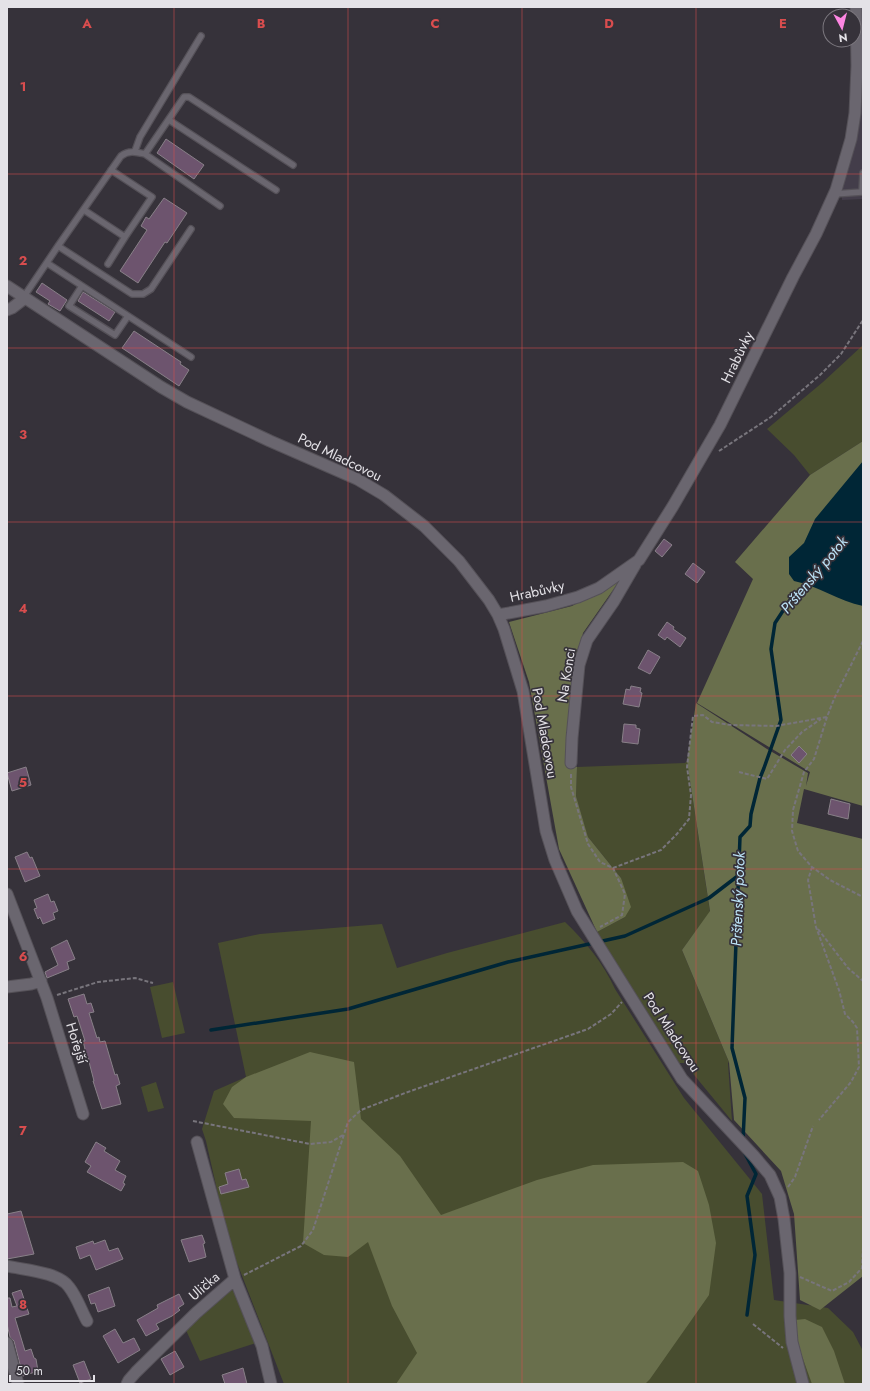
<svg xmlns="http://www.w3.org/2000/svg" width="870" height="1391" font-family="Jost,sans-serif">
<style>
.built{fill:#433d4a}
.green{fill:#484d2f}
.forest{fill:#696f4c}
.water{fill:#002636}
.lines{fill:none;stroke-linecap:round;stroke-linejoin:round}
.stream{stroke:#002636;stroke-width:3.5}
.building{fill:#6d546e;stroke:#888088}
.service-casing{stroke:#555158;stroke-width:8}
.minor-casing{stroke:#555158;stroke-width:13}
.path{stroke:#78757c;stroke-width:2;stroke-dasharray:4 2;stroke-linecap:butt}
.service{stroke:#6a666f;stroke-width:5.5}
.minor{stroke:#6a666f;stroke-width:11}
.grid{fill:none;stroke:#d94d4e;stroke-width:1;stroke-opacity:0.55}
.labels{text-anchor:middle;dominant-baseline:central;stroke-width:3.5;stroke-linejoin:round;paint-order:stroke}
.street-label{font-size:14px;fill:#e4e2e7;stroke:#36323a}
.water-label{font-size:15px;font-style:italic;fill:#bce3f7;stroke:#36323a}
.grid-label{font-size:13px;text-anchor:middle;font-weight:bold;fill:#d94d4e;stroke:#36323a;stroke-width:3.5;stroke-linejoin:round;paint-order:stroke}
</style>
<rect width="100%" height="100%" fill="#36323a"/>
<path class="built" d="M861 7H863V199L842 200V189Z"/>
<path class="green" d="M863 345V441L810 475 794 455 767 429 823 382Z
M687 761 710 912 682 950 729 1062 728 1063 732 1121 690 1070 686 1063H679L597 932 625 917 621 878 588 837 576 796 577 767 685 763Z
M565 922C585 941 604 964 615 989L684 1098 762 1194 774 1300 828 1308 853 1332 863 1351V1384H284L234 1255 224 1221 206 1141 202 1129 214 1091 246 1077 218 943 260 934 382 924 397 968 447 953Z
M173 982 185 1033 162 1038 150 987Z
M156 1082 164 1108 148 1112 141 1087Z
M231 1288 236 1295 256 1343 200 1361 186 1330Z"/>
<path class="forest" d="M863 441V806L804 789 797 823 863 839V1276L820 1310 800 1300 794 1214 781 1171 734 1120 729 1062 682 950 710 911 687 761 696 703 767 749 808 773 806 786 810 772 697 703 753 579 735 562 810 475Z
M620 580 583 633 571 690 568 762 577 767 576 796 588 837 621 878 631 907 625 917 597 932 559 849 529 682 509 622 572 606Z
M310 1052 354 1062 361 1119 400 1156 441 1215 537 1180 593 1165 683 1162 698 1171 709 1205 716 1243 709 1295 650 1379 645 1384H396L417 1353 392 1306 368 1242 348 1257 324 1255 303 1243 311 1121 234 1118 223 1104 232 1087 246 1077Z
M805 1319 822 1327 834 1351 845 1384H812L798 1345 795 1320Z"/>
<path class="water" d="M863 461V606C839 601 818 586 794 581L789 574V557L804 543 815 519Z"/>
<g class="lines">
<path class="stream" d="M211 1030 348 1009 508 962 625 936 709 898 739 875
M743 1140 745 1098 732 1048 740 837 750 826 751 814 760 778 764 768 781 720 771 649 775 623 792 597 810 581
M743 1150 756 1174 747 1196 755 1255 747 1315"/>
</g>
<path class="building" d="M166 139 204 165 194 179 157 153Z
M164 198 187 213 167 243 165 242 138 283 120 271 147 230 141 226 146 217 149 219Z
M42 283 67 300 60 311 48 304 50 301 36 292Z
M83 292 115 312 109 321 78 301Z
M134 331 181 362 180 364 189 370 179 386 122 348Z
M664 539 672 545 662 557 655 551Z
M693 563 705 572 697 583 685 574Z
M667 622 674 627 673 629 686 638 680 647 667 637 665 640 658 635Z
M648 650 660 657 650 674 638 668Z
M631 686 641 688 640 692 642 693 639 707 623 704 626 689 630 690Z
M624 724 636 725V728L640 729 638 744 622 742Z
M799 746 807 754 799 763 791 755Z
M26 767 31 785 12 791 7 773Z
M831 799 850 804 848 819 828 814Z
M27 852 30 858 32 857 40 876 25 882 15 857Z
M48 894 51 902 54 901 58 911 53 913 55 919 43 924 40 917 38 919 34 909 37 908 34 900Z
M67 940 75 959 67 962 69 969 47 978 45 972 58 965 51 948Z
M84 994 87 1004 91 1003 94 1012 89 1013 97 1038 99 1037 100 1042 105 1041 115 1075 117 1074 120 1084 116 1086 121 1104 102 1109 93 1081H94L88 1058 85 1059 83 1050 85 1049 83 1041H85L77 1016 74 1017 68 999Z
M96 1142 106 1148 104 1151 120 1161 115 1170 126 1176 123 1183 125 1184 121 1191 87 1172 91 1166 85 1162Z
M239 1169 242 1180 246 1179 249 1187 221 1194 219 1187 228 1184 225 1173Z
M21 1211 34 1254 7 1259V1214Z
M202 1235 205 1243 203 1244 206 1257 189 1262 181 1240Z
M105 1240 109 1251 118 1248 123 1259 96 1270 90 1255 80 1259 76 1247 93 1241 94 1244Z
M109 1287 115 1306 98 1312 95 1303 91 1304 88 1295Z
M21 1290 29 1314 15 1318 25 1351 31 1349 34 1358 36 1359 38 1371 23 1376 14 1341 10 1337 7 1324V1298H10L12 1307 17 1306 12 1293Z
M179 1294 184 1304 178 1308 180 1310 172 1316 156 1324 159 1329 146 1336 137 1320 158 1308 157 1305Z
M115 1329 123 1343 134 1338 140 1350 118 1363 103 1336Z
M175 1351 184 1367 170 1375 161 1359Z
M84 1361 91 1379 80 1383 73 1365Z
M243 1368 247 1384H225L222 1375Z"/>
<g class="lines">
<defs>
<path id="service" d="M169 120 276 190
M135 151 140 137 201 36
M145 154 184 97H189L293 165
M834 194 862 192 863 173
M84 210 125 237 152 197 111 170
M58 246 132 294H143L151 289 191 229
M47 263 191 357
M108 264 125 237
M82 286 69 306 115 335 128 316
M27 292 58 246 121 156C129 150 136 152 145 154L220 206"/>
<path id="minor" d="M7 286 161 387 187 402 270 441 357 479 384 495 424 526 459 561 489 600 498 615 504 629 523 691 546 831 555 860 577 911 682 1079 754 1156 770 1175 780 1197 784 1219 790 1273V1316L792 1342 803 1384
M7 310 12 308 25 298
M498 615 546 606 578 597 599 588 639 560 673 506 720 425 793 277 816 234 836 190 851 139 855 113 857 66 856 7
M571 763 572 738 579 665 587 640 614 601 635 565
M7 894 47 998 83 1114
M7 987 31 984 41 981
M7 1266C24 1270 59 1272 69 1287 77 1297 81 1310 87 1321
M235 1279 262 1346 271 1384
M7 1343 18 1384
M127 1384 129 1380 136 1372 196 1313 235 1279 197 1142"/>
</defs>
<use href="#service" class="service-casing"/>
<use href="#minor" class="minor-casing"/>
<path class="path" d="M719 451 771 417 820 375 841 354 863 320
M863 641 834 699 827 717 814 759 804 772 793 810 792 831 798 851 812 867 830 880 863 897
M739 772 767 779 785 750 802 732 821 719
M571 774V787L588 844 600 862 613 868 625 894 622 915 600 927
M812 867 808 880 816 927 839 990 845 1014 853 1022 857 1028 859 1067 851 1082 819 1120
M613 868 661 850 676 835 689 819 691 795 687 767 693 716 703 715 712 722 731 725 776 726 827 717
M818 929 848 968 863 981
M57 995 98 982 135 978 153 983
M193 1121 310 1144 331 1142 343 1135
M788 1187 795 1177 813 1126
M244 1275 301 1246 313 1230 348 1122 361 1110 405 1093 588 1029 611 1014 622 1002
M800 1277 832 1291 849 1282 862 1268 863 1247
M753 1324 783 1348"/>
<use href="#service" class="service"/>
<use href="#minor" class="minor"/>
</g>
<path class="grid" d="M174 7V1384M348 7V1384M522 7V1384M696 7V1384M7 174H863M7 348H863M7 522H863M7 696H863M7 869H863M7 1043H863M7 1217H863"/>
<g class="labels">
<g class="street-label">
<text transform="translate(737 357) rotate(-64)">Hrabůvky</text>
<text transform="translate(340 457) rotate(26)">Pod Mladcovou</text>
<text transform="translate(537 591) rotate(-13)">Hrabůvky</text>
<text transform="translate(566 675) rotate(-81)">Na Konci</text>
<text transform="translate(545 733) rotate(80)">Pod Mladcovou</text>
<text transform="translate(672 1032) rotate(57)">Pod Mladcovou</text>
<text transform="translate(77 1043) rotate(73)">Hořejší</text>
<text transform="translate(204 1286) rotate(-41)">Ulička</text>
</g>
<g class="water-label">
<text transform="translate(814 575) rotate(-50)">Prštenský potok</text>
<text transform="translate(738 899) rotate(-88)">Prštenský potok</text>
</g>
</g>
<g class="grid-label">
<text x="87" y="28">A</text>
<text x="261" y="28">B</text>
<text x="435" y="28">C</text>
<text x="609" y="28">D</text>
<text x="783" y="28">E</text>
<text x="23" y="91">1</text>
<text x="23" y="265">2</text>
<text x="23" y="439">3</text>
<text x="23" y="613">4</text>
<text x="23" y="787">5</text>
<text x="23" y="961">6</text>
<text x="23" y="1135">7</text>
<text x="23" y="1309">8</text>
</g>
<rect width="870" height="1391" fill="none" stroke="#e4e2e7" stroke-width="16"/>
<g transform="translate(842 28) rotate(173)"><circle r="19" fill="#36323a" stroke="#7c787f"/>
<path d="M0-3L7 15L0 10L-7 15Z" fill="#fd86e2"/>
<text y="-6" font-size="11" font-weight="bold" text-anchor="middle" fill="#e4e2e7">N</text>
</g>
<path d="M10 1375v6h84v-6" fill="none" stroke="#e4e2e7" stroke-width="2"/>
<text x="16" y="1375" font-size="12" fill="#e4e2e7" stroke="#36323a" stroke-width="3" paint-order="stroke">50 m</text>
</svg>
